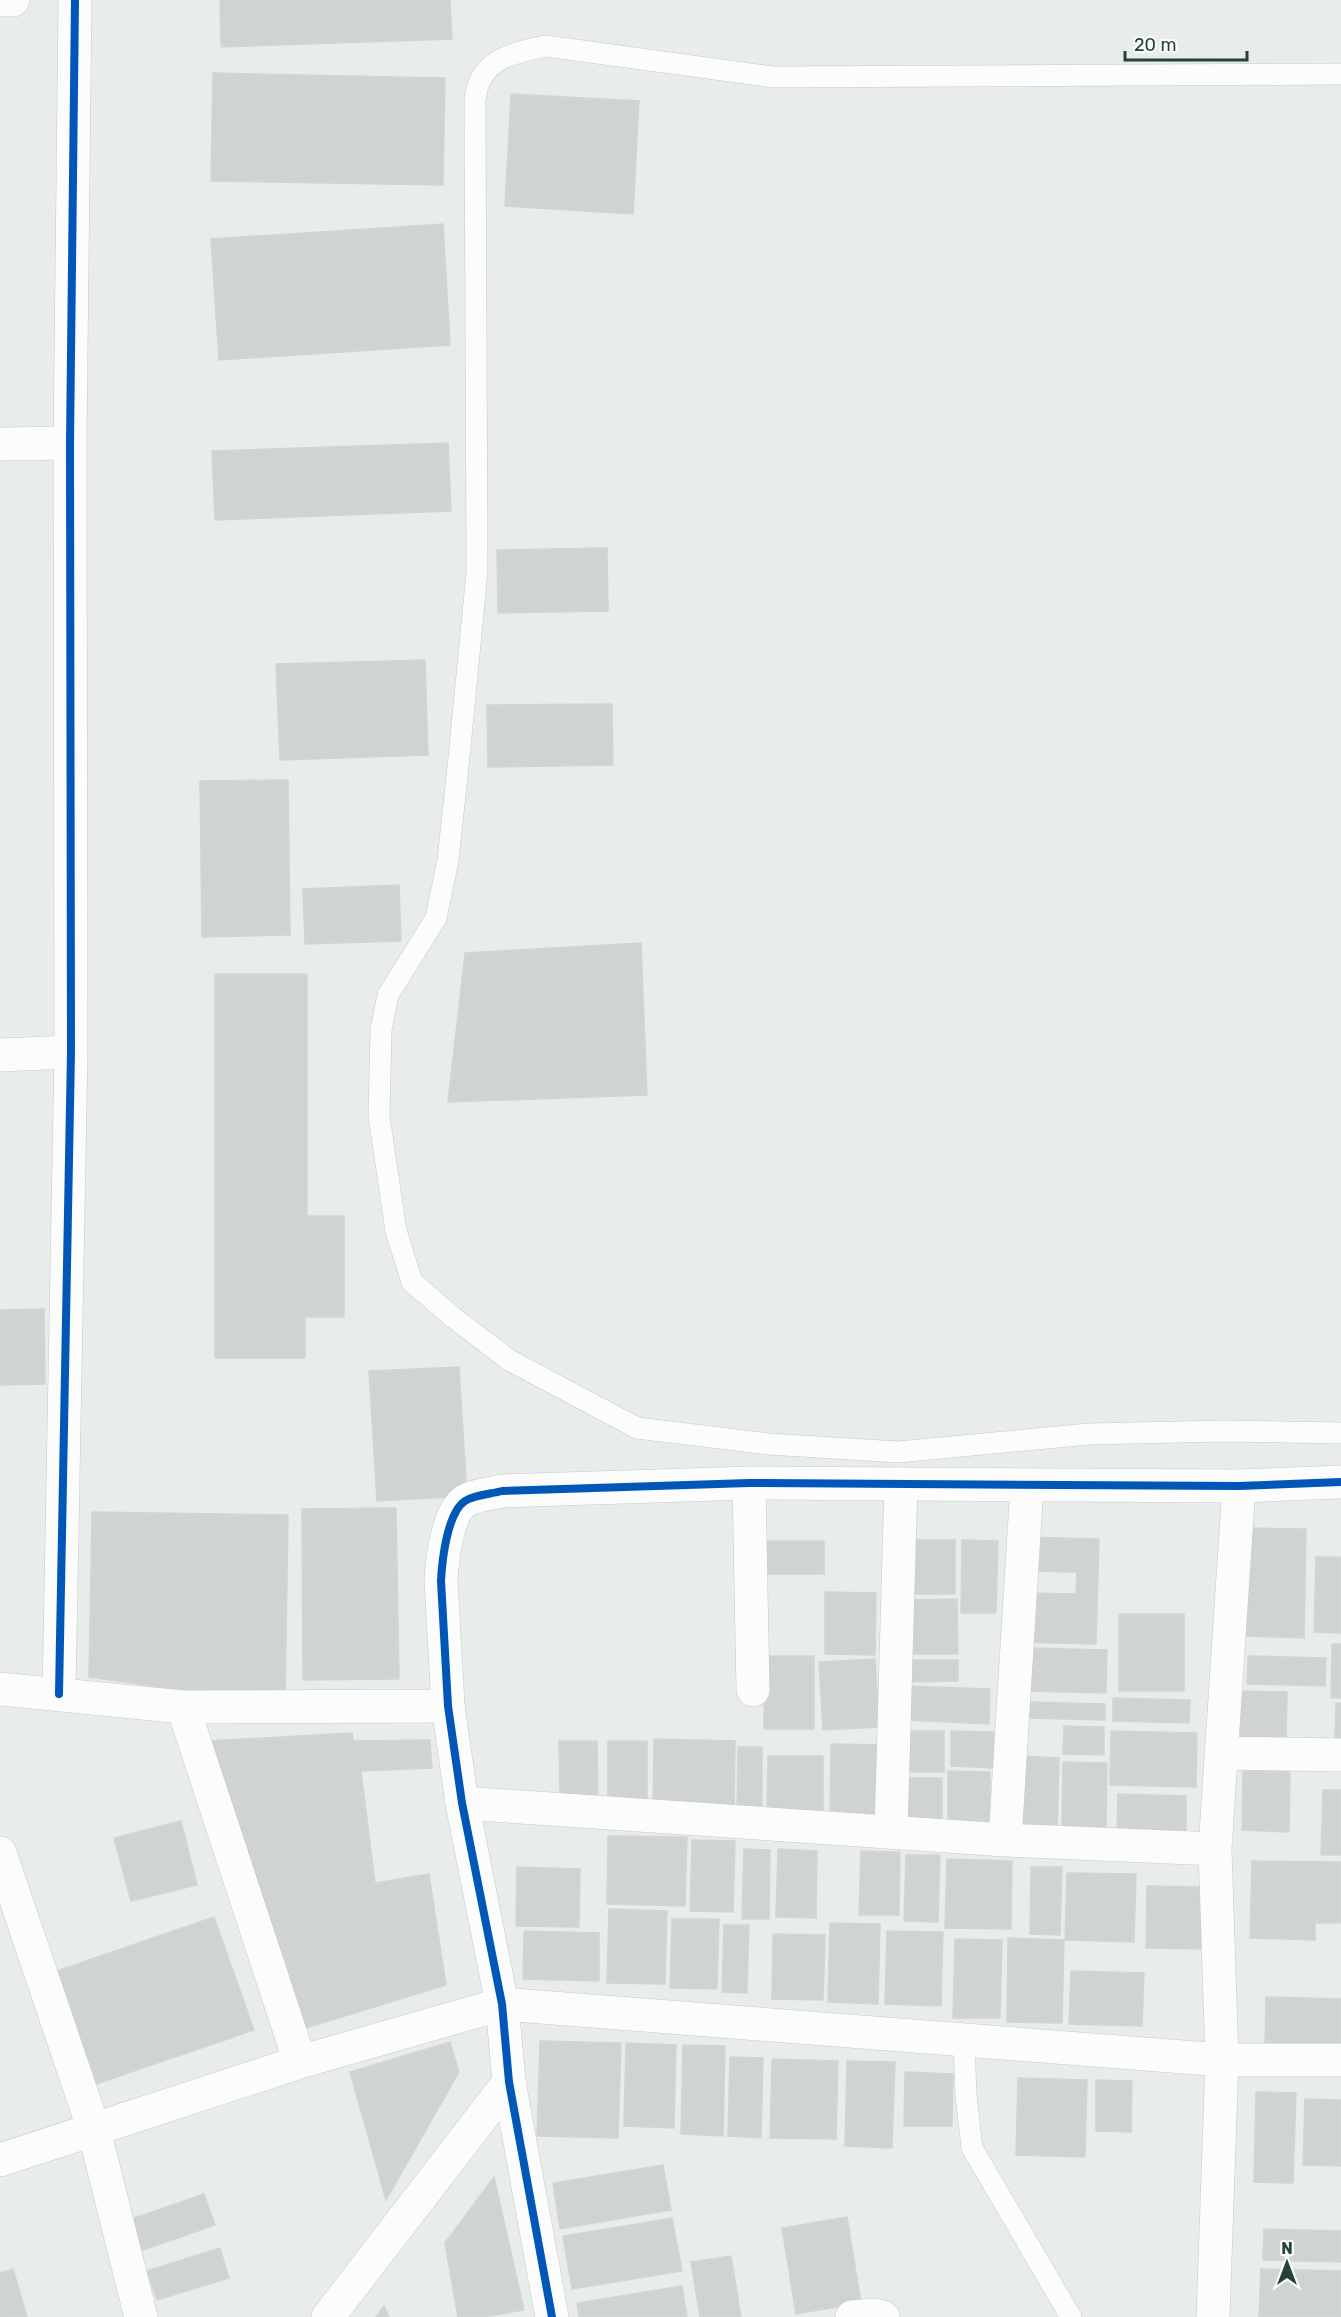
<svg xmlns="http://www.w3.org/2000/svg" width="1341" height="2317" font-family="Rubik,sans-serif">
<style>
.building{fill:#cfd4d2;stroke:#d1d6d4;stroke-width:1.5;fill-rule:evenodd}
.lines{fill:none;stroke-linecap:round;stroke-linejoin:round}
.service-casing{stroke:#c5cac8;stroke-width:22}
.minor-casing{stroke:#c5cac8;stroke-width:34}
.tertiary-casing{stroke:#c5cac8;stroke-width:34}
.service{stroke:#fcfcfc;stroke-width:21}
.minor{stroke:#fcfcfc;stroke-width:33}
.tertiary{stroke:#fcfcfc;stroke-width:33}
.cycleway-casing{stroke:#f7fbf9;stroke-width:11}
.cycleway{stroke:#0057b8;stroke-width:8}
</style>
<rect width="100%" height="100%" fill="#e8edeb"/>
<path class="building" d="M220 0H450L452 39 221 47Z
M213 73 445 78 443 185 211 181Z
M511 94 639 101 633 214 505 206Z
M443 224 450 345 219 360 211 239Z
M448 443 451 511 215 520 212 451Z
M607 548 608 611 498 613 497 550Z
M425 660 428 755 280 760 276 664Z
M612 704 613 765 488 767 487 705Z
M288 780 290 935 202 937 200 781Z
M399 885 401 941 305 944 303 889Z
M641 943 647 1095 448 1102 465 953Z
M215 974H307V1216H344V1317H305V1358H215Z
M44 1309 45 1384 0 1385V1310Z
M459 1367 467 1496 377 1501 369 1371Z
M396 1508 399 1679 303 1680 302 1509Z
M92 1512 288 1515 285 1705 89 1677Z
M1248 1528 1306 1529 1304 1638 1245 1636Z
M1021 1537 1099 1539 1096 1644 1018 1642ZM1029 1571 1077 1572 1076 1594 1029 1593Z
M905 1540H955V1594H905Z
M962 1540 998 1541 996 1613H961Z
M757 1541H824V1574H757Z
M1316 1557H1341V1633L1314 1632Z
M825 1592 876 1593 875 1655 825 1654Z
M957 1599 958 1654H907L906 1600Z
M1119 1614H1184V1691H1119Z
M1332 1644H1341V1698H1331Z
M1028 1648 1107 1650 1106 1693 1027 1691Z
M764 1656H814V1729H764Z
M1248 1656 1326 1658 1325 1686 1247 1684Z
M875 1659 879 1727 823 1730 819 1662Z
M907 1660H958V1681L907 1682Z
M906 1686 990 1689 989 1724 905 1720Z
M1242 1691 1287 1692 1286 1743 1240 1741Z
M1113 1698 1190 1700 1189 1723 1113 1721Z
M1029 1702 1105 1704V1720L1029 1718Z
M1336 1703H1341V1740L1335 1739Z
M1064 1726 1104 1727V1755L1063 1754Z
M904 1731H944V1772H904Z
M951 1731 994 1732V1768L951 1766Z
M1111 1731 1197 1733 1196 1787 1110 1785Z
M352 1733 353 1741 430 1740 432 1768 361 1771 375 1883 429 1874 446 1985 299 2030 208 1741Z
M654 1739 735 1741 734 1812 653 1811Z
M559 1741H597L598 1799H560Z
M608 1741H647V1801H608Z
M831 1744 886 1745 887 1822 830 1821Z
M738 1747H762V1816H737Z
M768 1756H823V1818H767Z
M1023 1756 1059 1758 1057 1832 1021 1830Z
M1063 1762 1107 1763 1106 1829 1062 1828Z
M948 1771 990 1772V1821H948Z
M1243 1771 1290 1772 1289 1832 1242 1830Z
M898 1778H942V1820H898Z
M1323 1790H1341V1855H1321Z
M1118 1794 1186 1796V1833L1117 1831Z
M181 1821 197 1885 131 1901 114 1838Z
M608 1836 687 1837 685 1906 607 1904Z
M692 1840 735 1841 733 1912 690 1911Z
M744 1849 770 1850 769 1919H742Z
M778 1849 817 1851 816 1918 776 1917Z
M861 1851 900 1852 899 1915H859Z
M906 1855H940L938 1922 904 1921Z
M947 1859 1012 1861 1011 1929 945 1928Z
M1252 1861 1341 1862V1923H1315V1940L1250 1938Z
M517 1867 580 1869 579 1927 516 1926Z
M1031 1867H1062L1060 1935 1030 1934Z
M1067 1873 1136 1874 1134 1942 1065 1940Z
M1147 1886 1206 1887 1204 1949 1146 1948Z
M609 1909 667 1911 665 1984 607 1983Z
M214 1917 254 2030 96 2084 57 1971Z
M672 1919H719L717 1989 670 1988Z
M830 1923 880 1924 878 2004 828 2002Z
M724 1925H749L747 1993 722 1992Z
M524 1931 599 1933V1981L523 1979Z
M887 1931 943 1932 941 2006 885 2004Z
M773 1934 825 1935 823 2000 772 1999Z
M1008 1938 1064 1940 1062 2023 1007 2022Z
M955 1939 1002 1940 1000 2018H953Z
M1071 1971 1144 1973 1142 2026 1069 2024Z
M1266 1997 1341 1999V2049L1265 2047Z
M540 2041 621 2043 618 2138 537 2136Z
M450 2042 459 2072 386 2200 350 2072Z
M626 2043 676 2045 674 2128 624 2126Z
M683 2045 725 2046 723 2136 681 2134Z
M730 2057 763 2058 761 2138 728 2136Z
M772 2059 838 2061 836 2139 770 2138Z
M847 2061 895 2062 892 2148 845 2146Z
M905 2072 953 2074 952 2126H904Z
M1018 2078 1087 2080 1085 2157 1016 2155Z
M1096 2080 1132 2081 1131 2132 1096 2131Z
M1256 2092 1296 2093 1293 2183 1254 2182Z
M1305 2099 1341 2100V2166L1303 2165Z
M663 2165 671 2210 560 2229 553 2183Z
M494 2177 524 2310 483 2317H458L445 2243Z
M204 2194 215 2225 140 2251 129 2220Z
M847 2217 861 2303 796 2314 782 2228Z
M672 2218 682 2271 572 2289 563 2236Z
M1264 2229 1341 2231V2262L1263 2260Z
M220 2248 229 2278 157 2300 147 2271Z
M731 2256 741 2317H700L691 2262Z
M13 2269 27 2317H0V2273Z
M1261 2269 1341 2271V2317H1259Z
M682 2286 687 2317H579L577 2303Z
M384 2306 389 2317H376Z"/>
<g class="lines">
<defs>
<path id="service" d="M1341 74 773 77 546 46C522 51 491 56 480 81 477 86 476 94 475 100L477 572 458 767 448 860 436 918 388 995 381 1030 379 1116 396 1231 412 1282 454 1318 509 1360 637 1428 769 1444 898 1452 1089 1434 1223 1431 1341 1433
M964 2040 966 2095 972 2148 1071 2317"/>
<path id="minor" d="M0 0H13
M0 444 70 443
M0 1055 71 1052
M749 1483 753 1690
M0 1689 183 1707 448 1706
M59 1694 71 1052 70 443 75 0
M183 1707 300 2062
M1221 1753 1341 1755
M462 1803 1005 1840 1215 1849
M891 1832 901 1484
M1005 1840 1027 1486
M0 1853 94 2130 141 2317
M0 2160 300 2062 502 2004 1222 2060H1341
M328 2317 509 2082
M852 2317 873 2315 883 2317
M1213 2317 1222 2060 1215 1849 1239 1486"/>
<path id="tertiary" d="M552 2317 509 2082 502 2004 462 1803 448 1706 441 1581C442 1561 447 1513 465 1501 474 1495 491 1494 502 1491L749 1483 1239 1486 1341 1482"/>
</defs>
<use href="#service" class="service-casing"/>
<use href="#minor" class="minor-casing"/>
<use href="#tertiary" class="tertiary-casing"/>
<use href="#service" class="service"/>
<use href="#minor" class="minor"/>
<use href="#tertiary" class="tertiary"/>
<defs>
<path id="cycleway" d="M59 1694 71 1052 70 443 75 0
M552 2317 509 2082 502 2004 462 1803 448 1706 441 1581C442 1561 447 1513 465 1501 474 1495 491 1494 502 1491L749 1483 1239 1486 1341 1482"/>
</defs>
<use href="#cycleway" class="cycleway-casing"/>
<use href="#cycleway" class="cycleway"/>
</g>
<g transform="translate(1287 2263)" stroke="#f7fbf9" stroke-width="4.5" paint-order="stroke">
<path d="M0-4.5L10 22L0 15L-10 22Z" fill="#24423a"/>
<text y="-9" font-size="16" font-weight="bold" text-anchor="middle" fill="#24423a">N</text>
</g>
<path d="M1125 51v9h122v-9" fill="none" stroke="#24423a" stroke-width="3"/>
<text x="1134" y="51" font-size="18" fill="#24423a" stroke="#f7fbf9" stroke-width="4.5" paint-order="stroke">20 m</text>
</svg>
